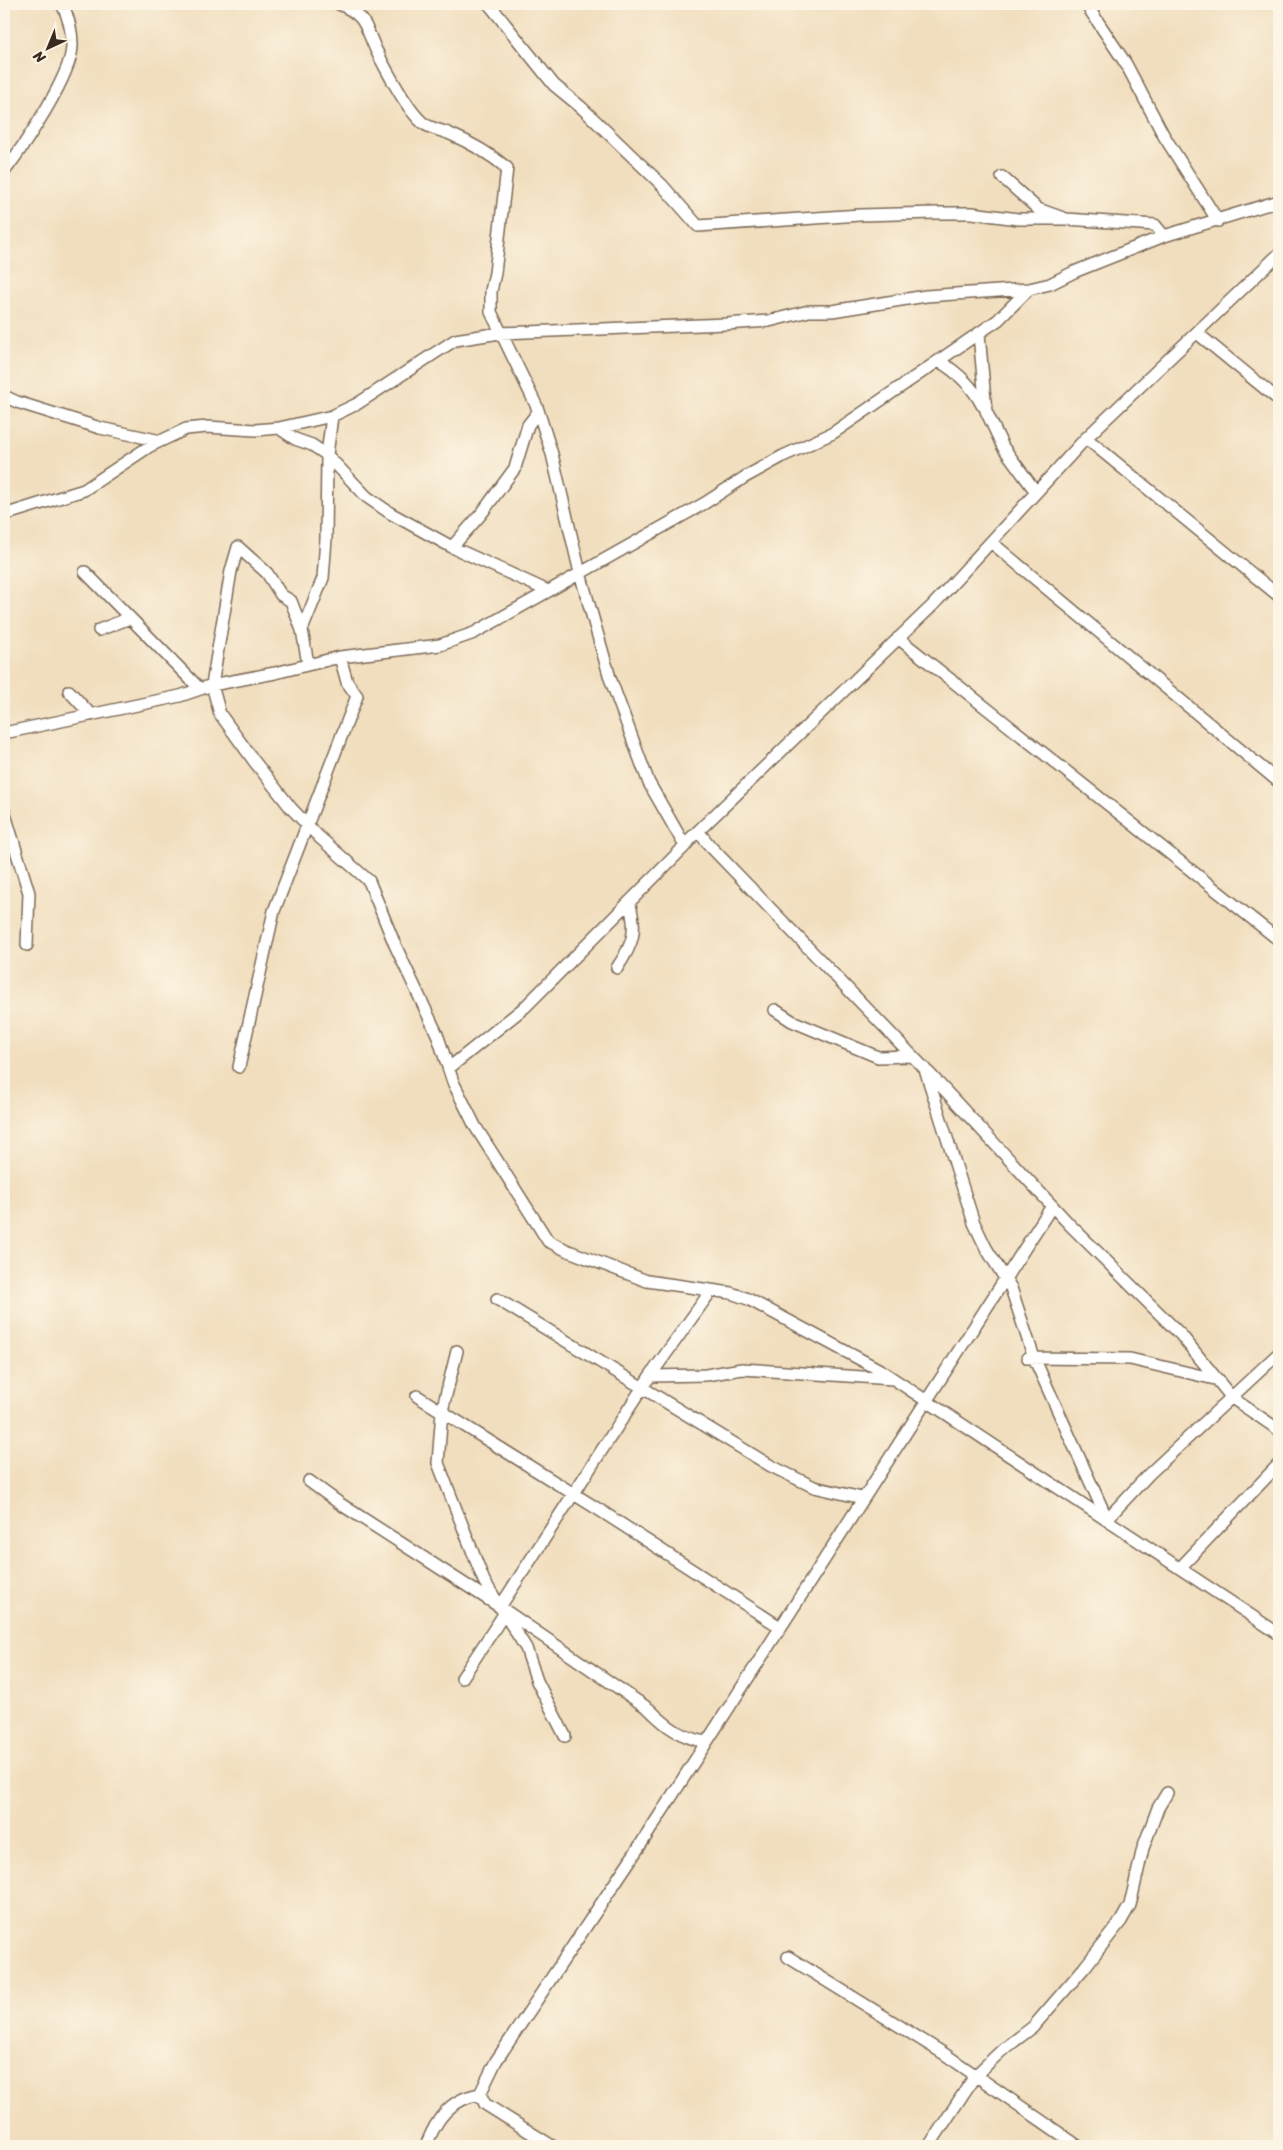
<svg xmlns="http://www.w3.org/2000/svg" width="1283" height="2150" font-family="Sriracha,sans-serif">
<style>
.lines{fill:none;stroke-linecap:round;stroke-linejoin:round}
.minor-casing{stroke:#7b6956;stroke-width:14}
.minor{stroke:#fff;stroke-width:11}
</style>
<rect width="100%" height="100%" fill="#fcf5e5"/>
<filter id="ink" filterUnits="userSpaceOnUse"><feTurbulence type="fractalNoise" baseFrequency=".02" numOctaves="2"/><feDisplacementMap in="SourceGraphic" scale="10" xChannelSelector="R" yChannelSelector="G"/><feConvolveMatrix kernelMatrix="1 2 1 2 8 2 1 2 1" color-interpolation-filters="sRGB"/></filter>
<filter id="wash" filterUnits="userSpaceOnUse"><feTurbulence type="fractalNoise" baseFrequency=".0096" numOctaves="4" result="noise"/><feDisplacementMap in="SourceGraphic" scale="20" xChannelSelector="R" yChannelSelector="G"/><feGaussianBlur stdDeviation="1.12" result="paint"/><feColorMatrix in="noise" values="0 0 0 0 0 0 0 0 0 0 0 0 0 0 0 0 0 1.4 0 .05"/><feComposite in="paint" operator="in"/></filter>
<g filter="url(#wash)">
<rect width="100%" height="100%" fill="#f1debe"/>
</g>
<g filter="url(#ink)">
<g class="lines">
<defs>
<path id="minor" d="M339 4C368 16 365 28 377 52 387 71 407 110 423 123 429 128 440 130 448 133 469 142 489 153 507 168L495 273 491 291V312L537 407 552 454 580 573 610 678 641 762 649 783 685 846
M489 4 554 85 582 108 662 185 698 226 860 215 936 213H972L1018 219H1066
M1086 4 1126 64 1164 136 1218 221
M4 172C23 147 73 74 72 45 72 31 68 16 62 4
M1002 177 1038 209 1066 219 1155 225 1164 236
M1197 333 1279 400
M979 334 986 411 1003 447 1036 492
M939 361C957 372 973 387 982 405
M4 396 17 402 100 428 161 441
M279 428 295 439 312 445 327 455 367 497 390 513 452 547 548 591
M1086 438 1279 596
M4 515 84 490 150 446 186 429 207 427 255 430 279 428 332 416 357 404 455 340 500 333 726 324 769 321 809 311H832L926 296 1029 289
M991 542 1279 782
M452 547 482 513 515 468 528 425 538 412
M85 572 200 689
M99 630 130 618
M302 630 291 601 281 595 267 573 238 547 231 571 212 685 220 714 254 761 291 808 319 837 369 881 395 945 437 1034 453 1082 475 1126 548 1241 566 1250 647 1281 731 1293 748 1299 880 1370 1279 1634
M898 638 1279 940
M308 664 302 630 323 578 326 539 327 455 332 416
M69 691 91 715
M4 733 180 696 212 685 275 673 340 657 440 645 474 633 705 503 745 477 783 456 833 433 998 320 1029 289 1050 284 1074 272 1164 236 1279 201
M4 811 29 893 27 945
M698 831 710 846 925 1069 974 1223 986 1248 1011 1288 1034 1358 1107 1519 1149 1474 1279 1353
M617 968C633 944 638 931 629 902
M775 1010 792 1021 878 1057 912 1056
M239 1067 274 911 357 696 347 682 340 657
M449 1068 525 1007 685 846 692 837 933 605 1086 438 1279 254
M928 1072 1070 1225 1181 1335 1232 1398 1279 1430
M497 1299 771 1466 814 1487 862 1498
M457 1351 442 1411 438 1463 484 1581 526 1648 537 1681 565 1736
M1028 1358 1130 1359 1219 1380
M650 1376 706 1375 742 1369 893 1379
M417 1396 601 1511 780 1627
M309 1481 339 1503 500 1607 649 1709C667 1727 680 1737 706 1742
M1180 1568 1279 1464
M500 1607 650 1376 711 1291
M462 1678 504 1614
M788 1957 943 2053 1078 2146
M426 2146C436 2119 450 2099 480 2094
M552 2146 485 2104 480 2094 496 2061 641 1844 1052 1206
M929 2146 975 2076 1000 2052 1033 2027 1084 1968 1121 1921 1130 1905 1143 1848 1158 1808 1167 1793"/>
</defs>
<use href="#minor" class="minor-casing"/>
<use href="#minor" class="minor"/>
</g>
</g>
<rect width="1283" height="2150" fill="none" stroke="#fcf5e5" stroke-width="20"/>
<g transform="translate(48 48) rotate(224)" stroke="#fcf5e5" stroke-width="4" paint-order="stroke">
<path d="M0-4L9 19L0 12L-9 19Z" fill="#3b2a1e"/>
<text y="-8" font-size="14" font-weight="bold" text-anchor="middle" fill="#3b2a1e">N</text>
</g>
</svg>
